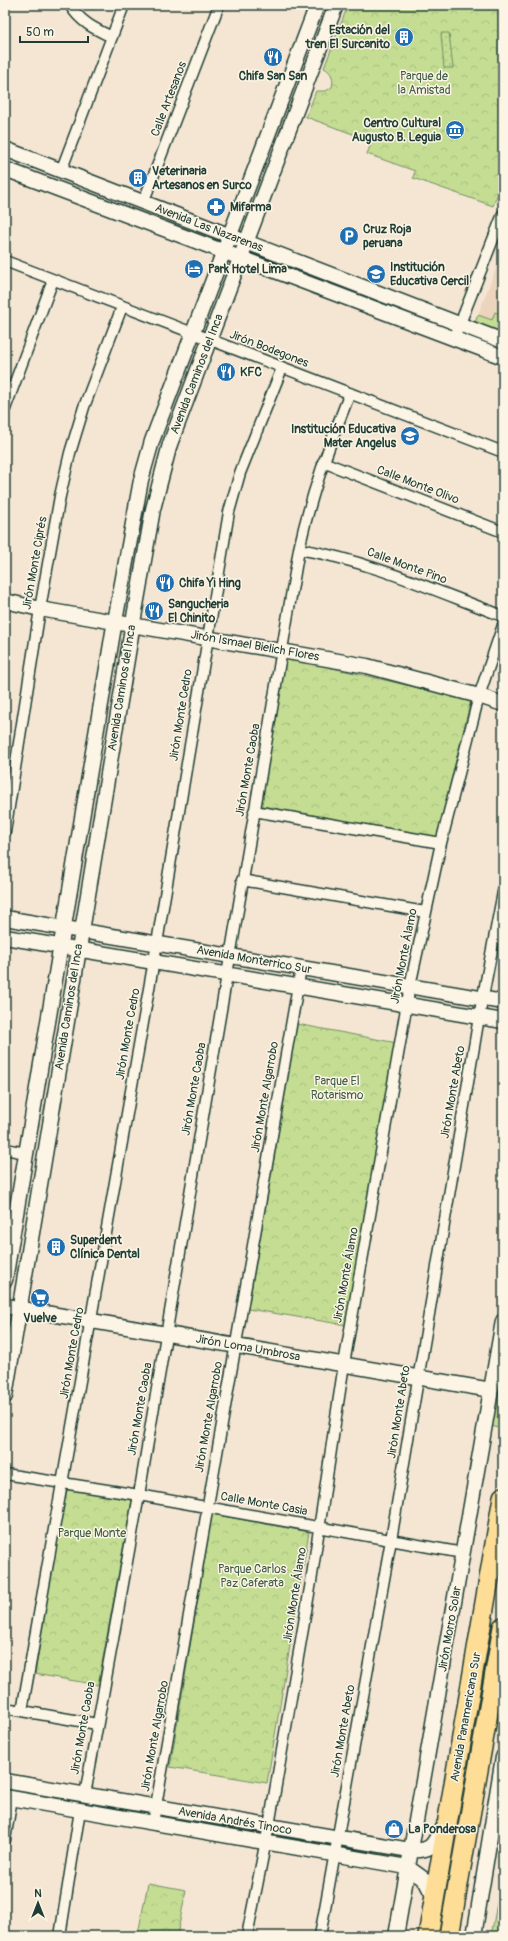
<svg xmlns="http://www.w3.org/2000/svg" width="508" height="1941" font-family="Pangolin,sans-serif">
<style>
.built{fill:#ecd4bd}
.grass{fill:#c4dd93;stroke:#728d64}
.forest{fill:url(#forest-crowns);stroke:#728d64}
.garden{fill:url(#garden-dots);stroke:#728d64}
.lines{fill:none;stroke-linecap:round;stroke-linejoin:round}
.street-casing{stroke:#1f3d34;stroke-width:13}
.secondary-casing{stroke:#1f3d34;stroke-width:17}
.highway-casing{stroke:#1f3d34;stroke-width:22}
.street{stroke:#fcf5e5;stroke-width:10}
.secondary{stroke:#fcf5e5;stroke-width:14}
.highway{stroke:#fedd96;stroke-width:19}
.labels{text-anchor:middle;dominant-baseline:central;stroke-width:3;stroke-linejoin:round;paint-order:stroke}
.poi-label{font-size:12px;font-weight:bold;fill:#1f3d34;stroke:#fcf5e5;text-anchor:start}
.park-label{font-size:12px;fill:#405d47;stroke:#fcf5e5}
.street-label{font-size:12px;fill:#1f3d34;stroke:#fcf5e5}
</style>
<defs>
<pattern id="forest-crowns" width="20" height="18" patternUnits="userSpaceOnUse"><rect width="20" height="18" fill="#c4dd93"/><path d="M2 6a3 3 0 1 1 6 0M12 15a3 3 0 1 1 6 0" fill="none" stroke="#a8bf7f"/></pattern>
<pattern id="garden-dots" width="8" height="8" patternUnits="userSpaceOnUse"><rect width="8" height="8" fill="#c4dd93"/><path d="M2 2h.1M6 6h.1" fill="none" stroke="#a8bf7f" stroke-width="1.8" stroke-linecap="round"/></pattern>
</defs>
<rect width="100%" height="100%" fill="#f5e6d3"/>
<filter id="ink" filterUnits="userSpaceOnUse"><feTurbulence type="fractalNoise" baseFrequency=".025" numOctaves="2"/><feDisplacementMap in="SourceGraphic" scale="8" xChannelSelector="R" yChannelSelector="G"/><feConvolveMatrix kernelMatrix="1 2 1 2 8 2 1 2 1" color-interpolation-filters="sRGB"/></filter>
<g filter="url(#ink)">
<path class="built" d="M503 250V335L474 325Z"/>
<path class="grass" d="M260 254 451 327 449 333 256 259Z
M495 312 503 315 502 321 503 335 474 325 478 315 492 320Z
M163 1810 261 1827 258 1840 161 1823Z
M274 1829 331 1839 328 1852 271 1842Z
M342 1841 403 1851 401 1865 340 1854Z
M503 1868V1936H491L502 1876Z"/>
<path class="forest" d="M348 5H503V181L493 206 413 178 415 171 367 154 372 141 306 117 316 91H326L332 87C334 79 332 72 324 68Z
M285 657 471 700 437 838 261 806Z
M297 1024 397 1043 346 1325 248 1309Z
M503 1356V1407L499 1428 491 1426Z
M65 1488 132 1500 98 1685 35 1674Z
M212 1514 309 1532 267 1783 170 1767Z
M148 1883 186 1890 177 1936H149L138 1934Z"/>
<path class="garden" d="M441 33H449L453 68H444Z"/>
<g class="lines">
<defs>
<path id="street" d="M70 5C80 22 95 29 112 37
M61 171 124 5
M143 203 219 5
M5 261 503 452
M454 339 503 214
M5 409 53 280
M323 462 503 532
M299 549C370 561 436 591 503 616
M254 811 441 843
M5 832 40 609 60 496 70 453 84 407 122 307
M242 880 425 912
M5 1149 26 1153
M5 1474 139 1495 463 1553
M5 1708 97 1724
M22 1711 157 943 229 512 240 473 282 368
M83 1795 86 1789 139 1495 299 549C311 494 329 446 350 393
M153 1823 301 968
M5 1840 12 1798
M60 1936 80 1810
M247 1936 270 1820 311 1582 344 1364 410 986 441 843 479 696 503 625
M320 1936 391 1540 479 1017 503 892"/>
<path id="secondary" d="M5 149 503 341
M5 169 503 357
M5 601 40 609 367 666 479 696 503 704
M5 918 503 1002
M5 937 503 1021
M5 1280 113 632 141 480 152 441 317 5
M5 1306 491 1390
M5 1396 134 617 153 509 170 444 336 5
M5 1781 410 1850C433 1852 433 1844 443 1826
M5 1797 407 1867 425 1880 434 1897
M396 1936 503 1321
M474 1936 503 1757"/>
<path id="highway" d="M428 1936 503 1497
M449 1936 503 1627"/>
</defs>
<use href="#street" class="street-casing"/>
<use href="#secondary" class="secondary-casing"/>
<use href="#highway" class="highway-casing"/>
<use href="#street" class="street"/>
<use href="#secondary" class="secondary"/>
<use href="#highway" class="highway"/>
</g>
</g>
<defs>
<symbol id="building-disc" viewBox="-11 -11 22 22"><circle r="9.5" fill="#1f6fb2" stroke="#fcf5e5"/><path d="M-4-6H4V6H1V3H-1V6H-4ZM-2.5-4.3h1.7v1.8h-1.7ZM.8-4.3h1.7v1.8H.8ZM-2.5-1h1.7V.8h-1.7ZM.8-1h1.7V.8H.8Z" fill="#fff"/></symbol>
<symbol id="restaurant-disc" viewBox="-11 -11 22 22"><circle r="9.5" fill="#1f6fb2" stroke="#fcf5e5"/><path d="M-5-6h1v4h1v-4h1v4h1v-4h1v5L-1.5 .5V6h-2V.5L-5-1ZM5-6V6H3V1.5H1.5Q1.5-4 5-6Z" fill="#fff"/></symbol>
<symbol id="museum-disc" viewBox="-11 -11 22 22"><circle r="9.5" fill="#1f6fb2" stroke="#fcf5e5"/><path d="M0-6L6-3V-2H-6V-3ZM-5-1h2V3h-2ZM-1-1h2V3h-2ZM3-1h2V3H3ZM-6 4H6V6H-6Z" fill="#fff"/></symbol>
<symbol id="pharmacy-disc" viewBox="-11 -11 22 22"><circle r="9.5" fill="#1f6fb2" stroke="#fcf5e5"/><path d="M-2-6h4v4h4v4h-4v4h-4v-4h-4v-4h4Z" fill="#fff"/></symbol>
<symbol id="parking-disc" viewBox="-11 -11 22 22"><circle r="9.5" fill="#1f6fb2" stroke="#fcf5e5"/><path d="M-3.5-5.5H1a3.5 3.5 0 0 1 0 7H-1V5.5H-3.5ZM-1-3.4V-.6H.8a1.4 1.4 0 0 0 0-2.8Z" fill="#fff"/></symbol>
<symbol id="hotel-disc" viewBox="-11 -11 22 22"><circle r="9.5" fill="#1f6fb2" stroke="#fcf5e5"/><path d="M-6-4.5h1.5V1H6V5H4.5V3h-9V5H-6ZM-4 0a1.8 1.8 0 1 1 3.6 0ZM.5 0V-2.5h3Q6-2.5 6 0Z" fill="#fff"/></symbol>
<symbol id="school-disc" viewBox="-11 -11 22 22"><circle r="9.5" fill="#1f6fb2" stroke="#fcf5e5"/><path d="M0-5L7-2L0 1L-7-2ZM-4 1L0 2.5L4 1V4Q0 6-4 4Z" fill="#fff"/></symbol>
<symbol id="supermarket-disc" viewBox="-11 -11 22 22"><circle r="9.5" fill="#1f6fb2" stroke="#fcf5e5"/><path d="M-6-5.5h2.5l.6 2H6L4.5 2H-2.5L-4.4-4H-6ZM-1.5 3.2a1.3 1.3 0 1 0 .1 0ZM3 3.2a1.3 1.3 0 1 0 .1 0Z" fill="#fff"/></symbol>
<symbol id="shop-disc" viewBox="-11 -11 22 22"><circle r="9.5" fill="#1f6fb2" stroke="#fcf5e5"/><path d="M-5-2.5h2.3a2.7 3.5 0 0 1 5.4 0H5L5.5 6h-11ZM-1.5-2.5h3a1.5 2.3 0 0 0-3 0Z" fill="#fff"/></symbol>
</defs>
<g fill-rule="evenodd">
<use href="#building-disc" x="393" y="26" width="22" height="22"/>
<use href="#restaurant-disc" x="262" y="46" width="22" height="22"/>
<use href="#museum-disc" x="444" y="119" width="22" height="22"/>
<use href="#building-disc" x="127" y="167" width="22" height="22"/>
<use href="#pharmacy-disc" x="205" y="196" width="22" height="22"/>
<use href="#parking-disc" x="338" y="225" width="22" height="22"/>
<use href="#hotel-disc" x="183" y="258" width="22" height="22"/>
<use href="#school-disc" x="365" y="263" width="22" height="22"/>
<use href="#restaurant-disc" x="215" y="361" width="22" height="22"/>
<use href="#school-disc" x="399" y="425" width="22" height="22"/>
<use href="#restaurant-disc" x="154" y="572" width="22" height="22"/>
<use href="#restaurant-disc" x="143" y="600" width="22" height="22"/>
<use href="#building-disc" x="45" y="1236" width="22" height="22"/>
<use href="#supermarket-disc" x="29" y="1287" width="22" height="22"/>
<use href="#shop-disc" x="383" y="1818" width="22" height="22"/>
</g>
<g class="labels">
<g class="poi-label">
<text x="390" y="30" text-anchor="end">Estación del<tspan x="390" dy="14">tren El Surcanito</tspan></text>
<text x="273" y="76" text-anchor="middle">Chifa San San</text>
<text x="441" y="123" text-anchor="end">Centro Cultural<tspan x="441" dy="14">Augusto B. Leguia</tspan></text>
<text x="152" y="171">Veterinaria<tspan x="152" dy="14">Artesanos en Surco</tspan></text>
<text x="230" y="207">Mifarma</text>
<text x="363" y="229">Cruz Roja<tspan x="363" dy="14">peruana</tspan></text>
<text x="390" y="267">Institución<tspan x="390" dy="14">Educativa Cercil</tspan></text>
<text x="208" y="269">Park Hotel Lima</text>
<text x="240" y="372">KFC</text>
<text x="396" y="429" text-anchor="end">Institución Educativa<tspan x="396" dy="14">Mater Angelus</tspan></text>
<text x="179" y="583">Chifa Yi Hing</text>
<text x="168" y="604">Sangucheria<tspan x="168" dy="14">El Chinito</tspan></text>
<text x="70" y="1240">Superdent<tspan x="70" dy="14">Clínica Dental</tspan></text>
<text x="40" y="1318" text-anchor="middle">Vuelve</text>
<text x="408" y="1829">La Ponderosa</text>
</g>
<g class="park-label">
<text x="424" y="76">Parque de<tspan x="424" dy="14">la Amistad</tspan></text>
<text x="337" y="1081">Parque El<tspan x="337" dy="14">Rotarismo</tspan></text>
<text x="92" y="1533">Parque Monte</text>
<text x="252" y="1569">Parque Carlos<tspan x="252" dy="14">Paz Caferata</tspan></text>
</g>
<g class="street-label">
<text transform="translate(169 99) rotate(-69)">Calle Artesanos</text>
<text transform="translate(209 228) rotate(21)">Avenida Las Nazarenas</text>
<text transform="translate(269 349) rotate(21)">Jirón Bodegones</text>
<text transform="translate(197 374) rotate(-69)">Avenida Caminos del Inca</text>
<text transform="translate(418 485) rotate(21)">Calle Monte Olivo</text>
<text transform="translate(35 563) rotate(-80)">Jirón Monte Ciprés</text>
<text transform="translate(407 566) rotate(20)">Calle Monte Pino</text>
<text transform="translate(255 646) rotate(10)">Jirón Ismael Bielich Flores</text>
<text transform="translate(122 688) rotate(-81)">Avenida Caminos del Inca</text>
<text transform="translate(181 715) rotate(-81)">Jirón Monte Cedro</text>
<text transform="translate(248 770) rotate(-80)">Jirón Monte Caoba</text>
<text transform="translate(404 956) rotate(-79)">Jirón Monte Álamo</text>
<text transform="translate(254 960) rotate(10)">Avenida Monterrico Sur</text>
<text transform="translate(69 1007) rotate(-81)">Avenida Caminos del Inca</text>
<text transform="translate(128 1034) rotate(-80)">Jirón Monte Cedro</text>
<text transform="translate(194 1089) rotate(-80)">Jirón Monte Caoba</text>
<text transform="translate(453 1092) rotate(-80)">Jirón Monte Abeto</text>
<text transform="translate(265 1097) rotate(-80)">Jirón Monte Algarrobo</text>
<text transform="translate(346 1275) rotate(-80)">Jirón Monte Álamo</text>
<text transform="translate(248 1348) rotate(10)">Jirón Loma Umbrosa</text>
<text transform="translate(72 1353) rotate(-80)">Jirón Monte Cedro</text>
<text transform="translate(140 1409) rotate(-80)">Jirón Monte Caoba</text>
<text transform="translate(399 1412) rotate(-81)">Jirón Monte Abeto</text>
<text transform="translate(209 1417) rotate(-80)">Jirón Monte Algarrobo</text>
<text transform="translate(264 1504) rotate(10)">Calle Monte Casia</text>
<text transform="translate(295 1595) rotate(-81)">Jirón Monte Álamo</text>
<text transform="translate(450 1629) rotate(-80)">Jirón Morro Solar</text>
<text transform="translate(466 1717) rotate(-80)">Avenida Panamericana Sur</text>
<text transform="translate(83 1728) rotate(-80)">Jirón Monte Caoba</text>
<text transform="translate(343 1731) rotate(-80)">Jirón Monte Abeto</text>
<text transform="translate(155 1736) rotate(-80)">Jirón Monte Algarrobo</text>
<text transform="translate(235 1821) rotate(10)">Avenida Andrés Tinoco</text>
</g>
</g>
<rect width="508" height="1941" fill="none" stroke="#fcf5e5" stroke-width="20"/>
<rect x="10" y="10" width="488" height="1921" fill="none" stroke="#1f3d34" stroke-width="1.5" filter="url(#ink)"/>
<g transform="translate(38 1903)" stroke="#fcf5e5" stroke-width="3" paint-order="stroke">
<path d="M0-3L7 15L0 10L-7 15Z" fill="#1f3d34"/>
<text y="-6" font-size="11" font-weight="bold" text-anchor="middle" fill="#1f3d34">N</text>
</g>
<path d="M20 36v6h68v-6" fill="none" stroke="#1f3d34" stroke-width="2"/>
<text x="26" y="36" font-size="12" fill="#1f3d34" stroke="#fcf5e5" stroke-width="3" paint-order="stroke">50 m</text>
</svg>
